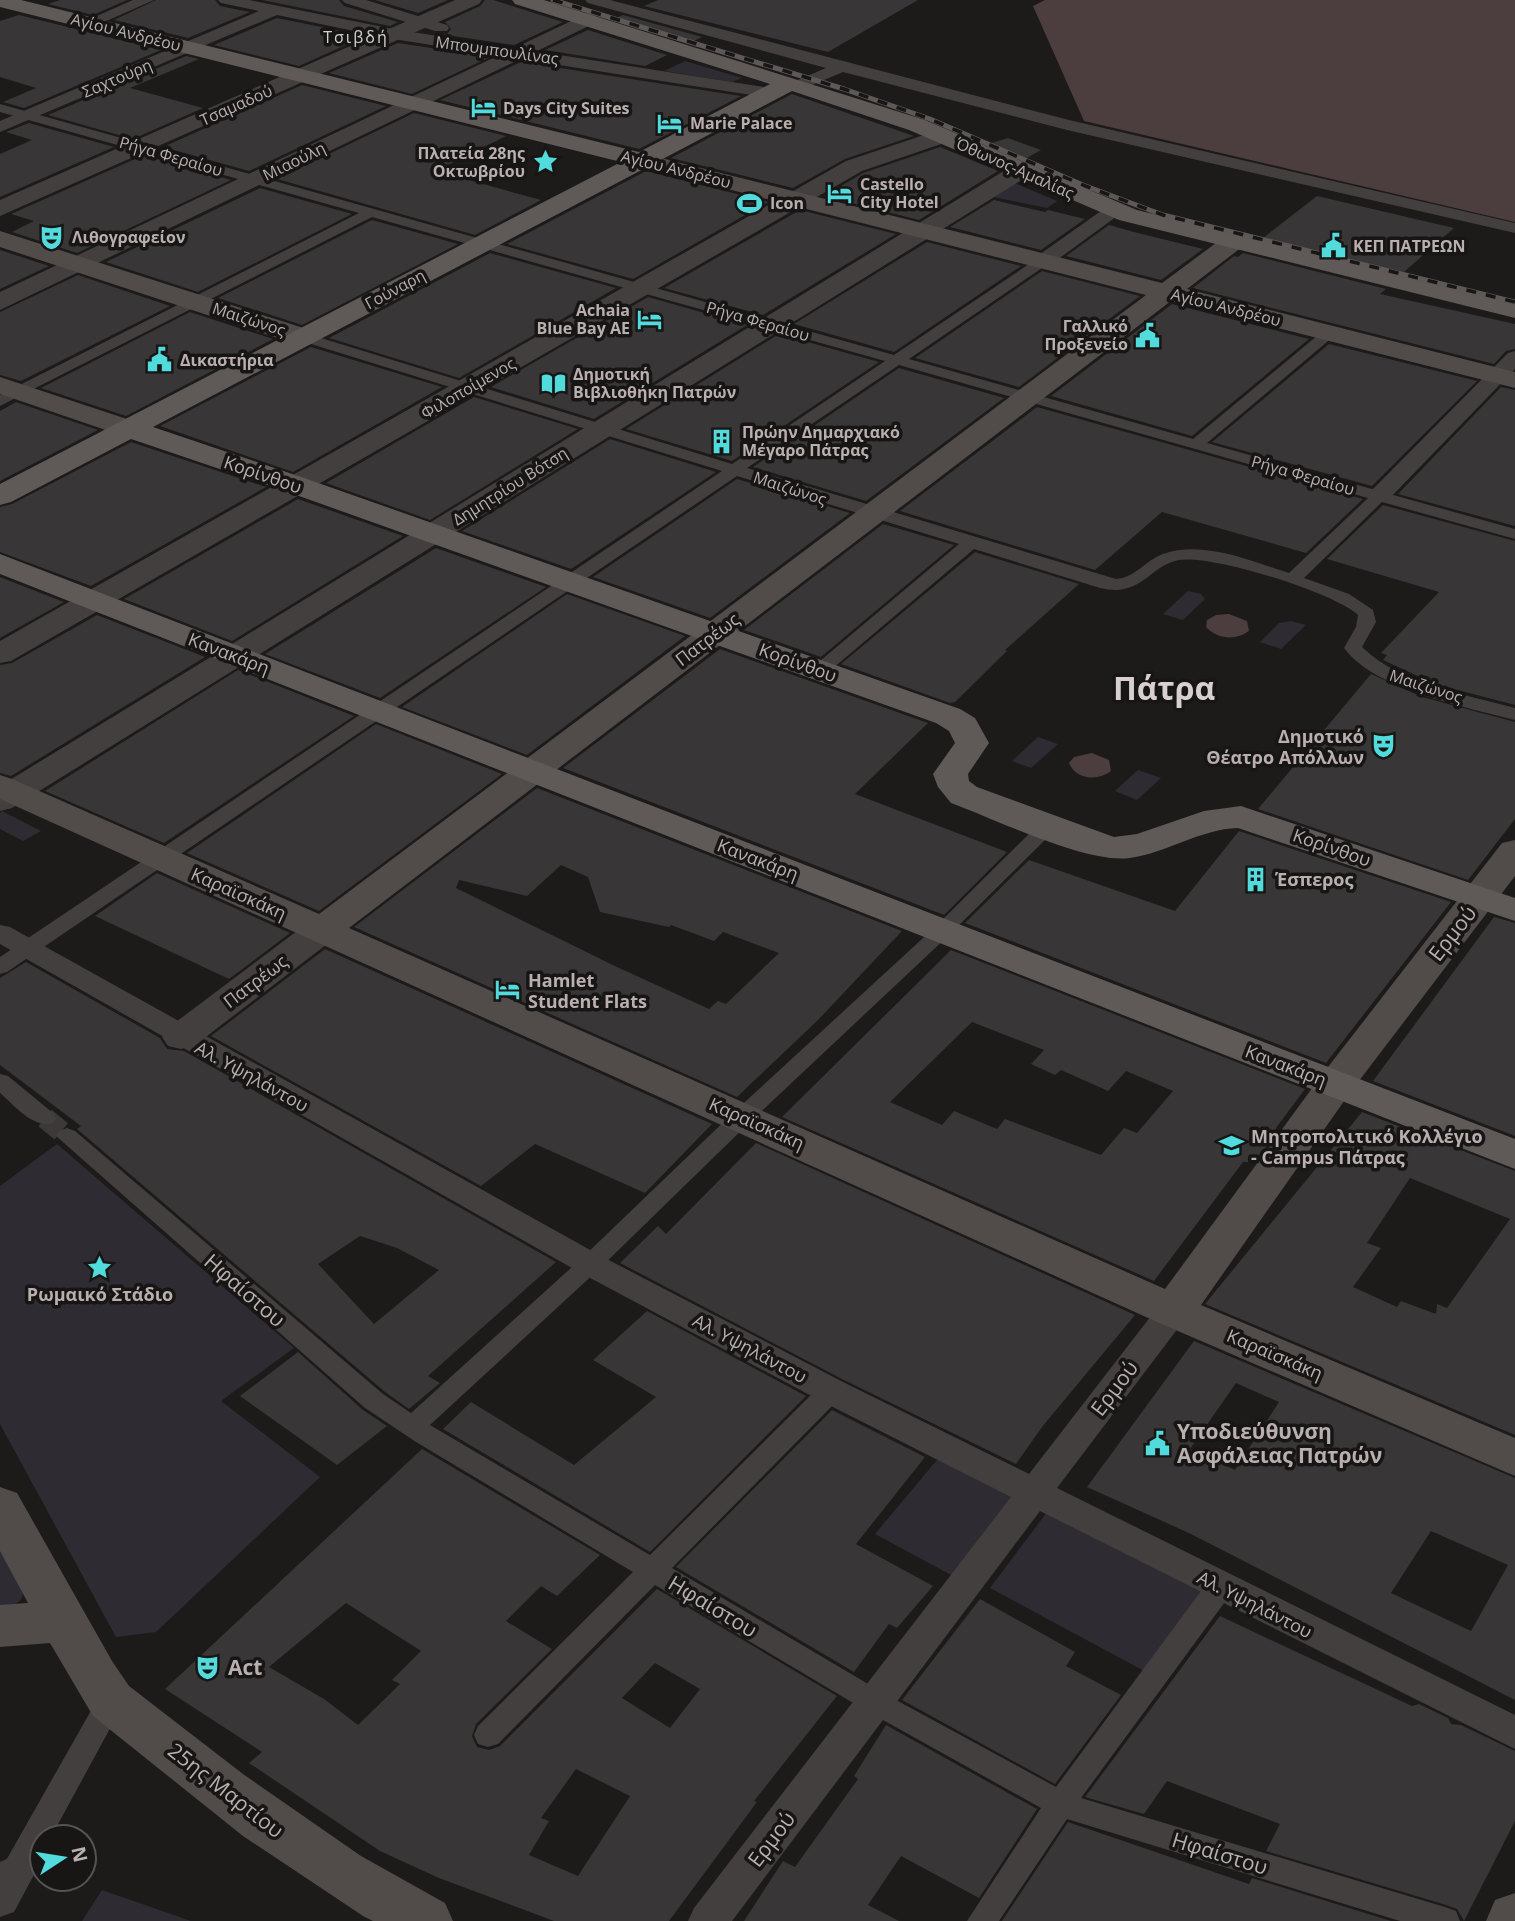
<svg xmlns="http://www.w3.org/2000/svg" width="1515" height="1921" font-family="'Open Sans',sans-serif">
<style>
.green{fill:#2f2b33}
.water{fill:#4c3d3f}
.building{fill:#383636;fill-rule:evenodd}
.lines{fill:none;stroke-linecap:round;stroke-linejoin:round}
.pedestrian-tunnel{stroke:#3c3938;stroke-width:21;stroke-dasharray:21 10;stroke-linecap:butt}
.pedestrian{fill:#433f3e;fill-rule:evenodd}
.minor{fill:#433f3e;fill-rule:evenodd}
.tertiary{fill:#433f3e;fill-rule:evenodd}
.secondary{fill:#514b4a;fill-rule:evenodd}
.primary{fill:#5f5958;fill-rule:evenodd}
.rail-casing{stroke:#5e5857;stroke-width:5}
.rail{stroke:#171615;stroke-width:3.5;stroke-dasharray:10;stroke-linecap:butt}
.labels{text-anchor:middle;dominant-baseline:central;stroke-width:7;stroke-linejoin:round;paint-order:stroke}
.far-street-label{font-size:16px;fill:#baafaf;stroke:#171615}
.far-neighbourhood-label{font-size:16px;letter-spacing:2px;fill:#d7d0cf;stroke:#171615}
.far-poi-label{font-size:16px;font-weight:bold;fill:#baafaf;stroke:#171615;text-anchor:start}
.street-label{font-size:18px;fill:#baafaf;stroke:#171615}
.poi-label{font-size:18px;font-weight:bold;fill:#baafaf;stroke:#171615;text-anchor:start}
.near-street-label{font-size:21px;fill:#baafaf;stroke:#171615}
.near-poi-label{font-size:21px;font-weight:bold;fill:#baafaf;stroke:#171615;text-anchor:start}
.town-label{font-size:32px;font-weight:bold;fill:#d7d0cf;stroke:#171615}
</style>
<rect width="100%" height="100%" fill="#1c1b1a"/>
<path class="green" d="M685 61 742 78 732 82 664 71Z
M1012 182 1057 201 1047 208 988 196Z
M1188 591 1201 594 1205 599 1183 620 1163 614Z
M1291 621 1306 625 1281 649 1260 642 1279 623Z
M1038 737 1058 744 1031 768 1012 761Z
M1138 770 1161 778 1137 800 1115 791Z
M2 811 41 831 23 841 0 829V813Z
M57 1144 294 1348 221 1401 320 1477 156 1632 116 1637 0 1424V1186Z
M947 1448 1035 1493 966 1583 875 1534Z
M1050 1508 1205 1588 1146 1672 990 1588Z
M0 1548 23 1591C23 1605 11 1605 0 1607Z
M102 1890 191 1921H82Z"/>
<path class="water" d="M1045 0H1515V222L1084 121 1033 6Z
M1229 614 1247 621 1249 631C1236 641 1217 639 1206 627L1207 620 1216 615Z
M1092 753 1109 760 1111 771C1098 781 1076 780 1069 763L1074 757Z"/>
<path class="building" d="M60 0H127L93 15 48 4Z
M156 0H215L220 6 250 12 188 38 114 20Z
M262 0H339L344 6 398 22 390 26Z
M375 0H448L418 13Z
M485 0H493L563 22 514 45 440 34H447L451 29 445 22 480 6Z
M658 0H918L828 52 644 6Z
M19 15 161 50 24 108 3 102 36 88 0 77V21Z
M623 15 702 37 690 43 614 19Z
M277 18 366 36 299 66 214 45Z
M588 30 667 55 645 66 545 50Z
M398 43 490 57 412 94 329 73Z
M186 56 199 59 130 88 203 108 133 139 48 115Z
M521 62 741 96 639 149 440 100Z
M302 85 386 106 249 171 163 147Z
M792 94 914 136 845 159 793 188 671 158Z
M414 113 506 136 436 171 541 200 475 235 277 179Z
M29 123 114 147 0 197V154L32 140 6 132Z
M1008 138 1041 150 1025 159 988 144Z
M940 147 998 171 919 220 824 196 863 173Z
M144 155 231 180 77 253 12 232 34 221 11 214Z
M646 171 768 202 633 279 507 244Z
M260 188 352 214 198 292 106 262Z
M1317 196 1454 228 1404 272 1263 238Z
M994 200 1045 212 1048 210 1085 219 1041 250 950 227Z
M800 210 896 234 763 315 664 288Z
M372 220 458 244 302 325 218 298Z
M1109 225 1134 232 1203 249 1161 280 1066 256Z
M927 242 1021 266 894 352 794 324Z
M0 250 49 266 0 289Z
M490 253 616 288 459 378 329 338Z
M1243 253 1386 289 1380 294 1515 324V349L1506 351 1494 364 1193 288 1234 256 1238 257Z
M1042 271 1140 296 1019 387 915 358Z
M78 275 170 306 21 381 0 375V312Z
M648 297 747 325 594 419 491 387Z
M1172 304 1309 339 1192 436 1051 396Z
M190 312 273 339 126 416 41 388Z
M779 334 879 362 732 461 626 429Z
M1329 344 1477 381 1372 486 1212 442Z
M311 347 442 387 293 472 160 426Z
M899 368 1004 398 866 501 753 467Z
M1501 387 1515 390V526L1398 494Z
M474 397 578 429 430 520 326 483Z
M16 402 98 430 0 481V411Z
M1037 407 1363 499 1306 553 1162 512 1095 570 900 511Z
M610 439 716 472 571 569 462 531Z
M131 442 266 487 91 586 0 552V507L12 504Z
M737 479 850 513 710 618 593 577Z
M298 499 403 536 232 641 124 599Z
M1383 505 1515 541V705L1435 684 1383 660 1387 655 1381 653 1439 592 1327 559Z
M883 524 954 545 821 657 744 630Z
M436 548 546 587 380 698 265 654Z
M975 552 1079 584 1005 650 1007 651 955 702 950 703 841 664Z
M0 577 64 602 0 638Z
M567 594 685 636 527 755 402 707Z
M97 615 205 657 11 776 0 773V665L12 663Z
M720 649 928 723 855 794 1007 852 944 915 563 768Z
M238 670 354 716 164 843 45 791Z
M1371 674 1422 697 1515 722V819L1468 880 1258 809Z
M376 724 502 774 319 911 187 853Z
M537 788 902 931 819 1019 737 1097 354 927ZM561 865 588 877 600 912 669 927 671 925 714 941 723 932 779 953 726 1004 718 1001 709 1009 617 967 456 888 459 880 527 896Z
M1239 831 1451 902 1326 1063 965 923 1029 860 1175 911Z
M157 873 290 933 229 979 95 916Z
M1494 917 1515 923V1136L1373 1081Z
M325 949 712 1124 645 1193 535 1144 481 1186 211 1036Z
M951 950 1305 1089 1276 1128V1134L1255 1162H1243L1154 1281 782 1117ZM972 1022 1044 1050 1031 1064 1055 1075 1061 1070 1108 1091 1126 1071 1173 1091 1137 1133 1124 1128 1101 1155 1005 1119 997 1129 954 1111 942 1125 890 1102Z
M26 962 160 1038 167 1049 184 1051 556 1262 428 1376 440 1383 409 1409 385 1392 77 1129 81 1126 0 1065V978ZM360 1236 397 1248 439 1270 374 1324 318 1264Z
M1362 1112 1515 1171V1435L1205 1304ZM1410 1178 1510 1219 1447 1308 1437 1304 1436 1314 1401 1301 1397 1307 1353 1287 1381 1248 1367 1243Z
M756 1143 1135 1315 1042 1427 1016 1464 844 1380 620 1263 658 1226 666 1234Z
M647 1311 806 1396 650 1552 443 1429 471 1402 574 1465 656 1397 593 1360Z
M1194 1341 1515 1478V1700L1191 1534 1087 1487ZM1236 1383 1279 1402 1235 1470 1190 1449ZM1431 1531 1508 1565 1471 1631 1391 1593Z
M298 1352 363 1410 387 1426 337 1465 240 1396Z
M832 1410 925 1457 856 1544 933 1586 897 1628 889 1624 854 1672 676 1567Z
M422 1449 600 1555 557 1596 541 1586 506 1621 552 1649 476 1724 472 1736 477 1747 489 1750 500 1746 657 1589 837 1696 754 1801 757 1802 669 1921H554L439 1878 380 1851 249 1763 262 1752 165 1689ZM346 1603 421 1651 392 1680 400 1684 358 1725 324 1699 269 1667ZM655 1663 700 1689 670 1728 622 1698ZM576 1769 630 1796 578 1876 529 1855 549 1821 541 1818Z
M980 1599 1075 1652 1066 1666 1121 1695 1055 1784 902 1700Z
M1220 1616 1412 1706 1419 1704 1448 1718 1451 1724 1461 1725 1515 1751V1821L1464 1921 1457 1909 1446 1905 1266 1851 1280 1824 1167 1781 1144 1814 1085 1797Z
M886 1725 1037 1809 979 1898 901 1856 868 1905 899 1921H744L783 1861 795 1867 858 1779 854 1776Z
M1068 1822 1249 1884 1252 1878 1391 1921H1002Z"/>
<g class="lines">
<path class="pedestrian-tunnel" d="M45 1118 67 1136"/>
<path class="pedestrian" d="M0 104 894 355 1038 258H1048V264L909 359 1193 439 1324 330H1334L1336 333 1334 336 1207 443 1515 529V539L1382 502 1304 578 1349 594 1373 610 1376 622 1362 647C1401 685 1465 694 1515 708V720C1466 707 1375 690 1344 648L1356 627 1358 615C1335 593 1212 554 1179 560 1148 566 1142 598 1100 588L974 549 826 674H814L811 670 814 666 959 544 737 476 7 972 0 974V957L722 471 298 340 296 337 298 334H308L732 464 885 361 372 217 0 406V395L359 213 0 112ZM899 365 1368 498 1289 573C1250 561 1204 540 1163 554 1146 560 1135 578 1116 579L747 468Z
M1047 821 1057 827 1054 831 949 935 750 1122 598 1270 430 1425 650 1555 822 1384 831 1382 840 1384 844 1391 840 1398 672 1568 885 1694 1056 1787 1210 1579 1220 1576 1230 1579 1234 1587 1230 1595 1081 1798 1445 1907 1456 1911 1460 1921H1400L1067 1819 999 1921H967L1041 1808 865 1710 655 1585 498 1744 488 1747 478 1744 474 1735 478 1726 633 1572 416 1442 365 1408 56 1136 59 1131 67 1128 75 1131 383 1394 411 1413 582 1258 734 1112 935 927 1040 823Z
M0 1074 8 1076 53 1113 56 1118 53 1123C33 1129 14 1105 0 1093Z
M111 1689 121 1693 125 1701 51 1837H42V1853L26 1882 15 1886 4 1882 0 1873 4 1864 101 1693Z"/>
<path class="minor" d="M133 0H154L95 26 89 28 81 23Z
M218 0H249L393 29 770 88 778 93 770 98 393 39 277 15 0 132V121L259 11 221 3Z
M342 0H366L447 25 449 28 447 31H435L345 3Z
M585 0H610L1069 120 1515 223V233L1067 130 843 72 805 88H793L791 85 793 82 826 68 588 3Z
M1114 205 1120 206 1123 210 1120 214 1050 265H1036L1034 261 1036 257 1108 206Z
M1515 351V369L1387 501H1371L1368 496 1371 491 1508 353Z
M0 925 10 927 601 1256 843 1382 1029 1474 1161 1303 1173 1299 1185 1303 1189 1311 1185 1319 1057 1488 1515 1715V1749L1040 1511 732 1921H688L694 1908 1011 1497 819 1400 579 1272 0 944Z
M15 1855 29 1860 35 1873 14 1912 0 1917V1862Z"/>
<path class="tertiary" d="M455 0H482L479 4 0 216V200Z
M588 13 595 15 598 19 595 23 0 310V292Z
M942 129 950 131 953 136 950 141 862 171 11 661 0 663V641L846 161Z
M1020 164 1028 166 1032 171 1028 176 12 808 0 811V786L1012 166Z
M322 919 335 922 340 930 335 938 194 1046 181 1049 168 1046 162 1037 168 1028 309 922Z"/>
<path class="secondary" d="M641 153 1162 283 1224 237 1233 234 1242 237 1246 242 1242 247 1187 289 1515 372V388L1171 301 349 928 1165 1289 1321 1076 1502 843 1515 840V876L1349 1094 1201 1305 1515 1438V1476L1157 1322 0 799V775L12 779 319 914 1146 295 633 165 629 160 633 155Z
M0 231 313 331 317 337 313 343 303 345 293 343 0 247Z
M0 377 139 423 143 429 139 435 129 438 0 394Z
M0 1487 17 1493 112 1661 129 1686 243 1774 361 1856 445 1903 453 1921H373L363 1916 243 1836 93 1716 50 1643 0 1647V1605L28 1603 0 1551Z
M1515 1893V1921H1486L1495 1900Z"/>
<path class="primary" d="M0 0H21L639 152 770 84 515 4 512 0H544L925 120 1137 210 1515 302V318L1119 220 909 130 792 91 153 427 307 479 960 709 975 718 989 743 968 774 969 781 977 787 1114 837 1137 834 1204 811 1241 806 1515 898V921L1238 828C1200 829 1167 853 1130 858 1086 864 995 819 951 803L938 787 933 774 955 743 949 731 936 723 285 491 131 439 11 502 0 505V484L621 162 0 7Z
M0 554 1515 1139V1169L0 574Z"/>
<defs>
<path id="rail" d="M553 0 844 89 930 119 1083 185 1163 215 1515 302"/>
</defs>
<use href="#rail" class="rail-casing"/>
<use href="#rail" class="rail"/>
</g>
<defs>
<symbol id="hotel-bare" viewBox="-9 -9 18 18"><path d="M-6-4.5h1.5V1H6V5H4.5V3h-9V5H-6ZM-4 0a1.8 1.8 0 1 1 3.6 0ZM.5 0V-2.5h3Q6-2.5 6 0Z" fill="#52dbdd" stroke="#171615" stroke-width="2.5" paint-order="stroke"/></symbol>
<symbol id="sight-bare" viewBox="-9 -9 18 18"><path d="M0-6L1.8-2.2L6-1.7L2.9 1.2L3.7 5.4L0 3.3L-3.7 5.4L-2.9 1.2L-6-1.7L-1.8-2.2Z" fill="#52dbdd" stroke="#171615" stroke-width="2.5" paint-order="stroke"/></symbol>
<symbol id="stadium-bare" viewBox="-9 -9 18 18"><path d="M0-5a6.5 5 0 1 0 0 10a6.5 5 0 1 0 0-10ZM-3.5-1.8h7v3.6h-7Z" fill="#52dbdd" stroke="#171615" stroke-width="2.5" paint-order="stroke"/></symbol>
<symbol id="theatre-bare" viewBox="-9 -9 18 18"><path d="M-5-5.5Q0-4 5-5.5V0Q5 5 0 6Q-5 5-5 0ZM-3.3-2.5H-1v1.5H-3.3ZM1-2.5H3.3v1.5H1ZM-2.8 1Q0 5.5 2.8 1Z" fill="#52dbdd" stroke="#171615" stroke-width="2.5" paint-order="stroke"/></symbol>
<symbol id="civic-bare" viewBox="-9 -9 18 18"><path d="M-.6-6.5H3V-4.5H.6V-3L4-1V1h2V6H-6V1h2V-1L-.6-3ZM-1.2 2.5V6h2.4V2.5Z" fill="#52dbdd" stroke="#171615" stroke-width="2.5" paint-order="stroke"/></symbol>
<symbol id="library-bare" viewBox="-9 -9 18 18"><path d="M-6-4Q-3-5.5-.7-3.5V5Q-3 3-6 4ZM6-4Q3-5.5 .7-3.5V5Q3 3 6 4Z" fill="#52dbdd" stroke="#171615" stroke-width="2.5" paint-order="stroke"/></symbol>
<symbol id="building-bare" viewBox="-9 -9 18 18"><path d="M-4-6H4V6H1V3H-1V6H-4ZM-2.5-4.3h1.7v1.8h-1.7ZM.8-4.3h1.7v1.8H.8ZM-2.5-1h1.7V.8h-1.7ZM.8-1h1.7V.8H.8Z" fill="#52dbdd" stroke="#171615" stroke-width="2.5" paint-order="stroke"/></symbol>
<symbol id="university-bare" viewBox="-9 -9 18 18"><path d="M0-5L7-2L0 1L-7-2ZM-4 1L0 2.5L4 1V4Q0 6-4 4Z" fill="#52dbdd" stroke="#171615" stroke-width="2.5" paint-order="stroke"/></symbol>
</defs>
<g fill-rule="evenodd">
<use href="#hotel-bare" x="466" y="90" width="35" height="35"/>
<use href="#hotel-bare" x="652" y="106" width="35" height="35"/>
<use href="#sight-bare" x="528" y="144" width="35" height="35"/>
<use href="#hotel-bare" x="822" y="176" width="35" height="35"/>
<use href="#stadium-bare" x="732" y="186" width="35" height="35"/>
<use href="#theatre-bare" x="34" y="220" width="35" height="35"/>
<use href="#civic-bare" x="1316" y="228" width="35" height="35"/>
<use href="#hotel-bare" x="632" y="302" width="35" height="35"/>
<use href="#civic-bare" x="1130" y="318" width="35" height="35"/>
<use href="#civic-bare" x="142" y="342" width="35" height="35"/>
<use href="#library-bare" x="536" y="366" width="35" height="35"/>
<use href="#building-bare" x="704" y="424" width="35" height="35"/>
<use href="#theatre-bare" x="1366" y="728" width="35" height="35"/>
<use href="#building-bare" x="1238" y="862" width="35" height="35"/>
<use href="#hotel-bare" x="490" y="972" width="35" height="35"/>
<use href="#university-bare" x="1214" y="1128" width="35" height="35"/>
<use href="#sight-bare" x="82" y="1250" width="35" height="35"/>
<use href="#civic-bare" x="1140" y="1426" width="35" height="35"/>
<use href="#theatre-bare" x="190" y="1650" width="35" height="35"/>
</g>
<g class="labels">
<g class="far-street-label">
<text transform="translate(126 32) rotate(14)">Αγίου Ανδρέου</text>
<text transform="translate(497 50) rotate(8)">Μπουμπουλίνας</text>
<text transform="translate(117 78) rotate(-23)">Σαχτούρη</text>
<text transform="translate(236 105) rotate(-24)">Τσαμαδού</text>
<text transform="translate(171 156) rotate(16)">Ρήγα Φεραίου</text>
<text transform="translate(294 161) rotate(-26)">Μιαούλη</text>
<text transform="translate(1015 168) rotate(24)">Όθωνος-Αμαλίας</text>
<text transform="translate(676 169) rotate(14)">Αγίου Ανδρέου</text>
<text transform="translate(395 289) rotate(-28)">Γούναρη</text>
<text transform="translate(1226 307) rotate(14)">Αγίου Ανδρέου</text>
<text transform="translate(249 319) rotate(18)">Μαιζώνος</text>
<text transform="translate(758 321) rotate(16)">Ρήγα Φεραίου</text>
<text transform="translate(468 388) rotate(-30)">Φιλοποίμενος</text>
<text transform="translate(1303 475) rotate(16)">Ρήγα Φεραίου</text>
<text transform="translate(510 486) rotate(-32)">Δημητρίου Βότση</text>
<text transform="translate(790 488) rotate(18)">Μαιζώνος</text>
<text transform="translate(1426 686) rotate(18)">Μαιζώνος</text>
</g>
<g class="far-neighbourhood-label">
<text x="356" y="37">Τσιβδή</text>
</g>
<g class="far-poi-label">
<text x="503" y="108">Days City Suites</text>
<text x="690" y="123">Marie Palace</text>
<text x="525" y="153" text-anchor="end">Πλατεία 28ης<tspan x="525" dy="18">Οκτωβρίου</tspan></text>
<text x="860" y="184">Castello<tspan x="860" dy="18">City Hotel</tspan></text>
<text x="770" y="203">Icon</text>
<text x="72" y="237">Λιθογραφείον</text>
<text x="1353" y="246">ΚΕΠ ΠΑΤΡΕΩΝ</text>
<text x="630" y="310" text-anchor="end">Achaia<tspan x="630" dy="18">Blue Bay AE</tspan></text>
<text x="1128" y="326" text-anchor="end">Γαλλικό<tspan x="1128" dy="18">Προξενείο</tspan></text>
<text x="180" y="360">Δικαστήρια</text>
<text x="573" y="374">Δημοτική<tspan x="573" dy="18">Βιβλιοθήκη Πατρών</tspan></text>
<text x="742" y="432">Πρώην Δημαρχιακό<tspan x="742" dy="18">Μέγαρο Πάτρας</tspan></text>
</g>
<g class="street-label">
<text transform="translate(263 474) rotate(19)">Κορίνθου</text>
<text transform="translate(707 639) rotate(-37)">Πατρέως</text>
<text transform="translate(229 653) rotate(21)">Κανακάρη</text>
<text transform="translate(798 662) rotate(20)">Κορίνθου</text>
<text transform="translate(1332 847) rotate(19)">Κορίνθου</text>
<text transform="translate(758 859) rotate(21)">Κανακάρη</text>
<text transform="translate(239 893) rotate(24)">Καραϊσκάκη</text>
<text transform="translate(255 981) rotate(-37)">Πατρέως</text>
<text transform="translate(1286 1065) rotate(21)">Κανακάρη</text>
<text transform="translate(252 1076) rotate(29)">Αλ. Υψηλάντου</text>
<text transform="translate(757 1123) rotate(24)">Καραϊσκάκη</text>
<text transform="translate(750 1348) rotate(28)">Αλ. Υψηλάντου</text>
<text transform="translate(1275 1354) rotate(23)">Καραϊσκάκη</text>
<text transform="translate(1255 1604) rotate(27)">Αλ. Υψηλάντου</text>
</g>
<g class="poi-label">
<text x="1364" y="736" text-anchor="end">Δημοτικό<tspan x="1364" dy="21">Θέατρο Απόλλων</tspan></text>
<text x="1275" y="879">Έσπερος</text>
<text x="528" y="980">Hamlet<tspan x="528" dy="21">Student Flats</tspan></text>
<text x="1251" y="1136">Μητροπολιτικό Κολλέγιο<tspan x="1251" dy="21">- Campus Πάτρας</tspan></text>
<text x="100" y="1294" text-anchor="middle">Ρωμαικό Στάδιο</text>
</g>
<g class="near-street-label">
<text transform="translate(1452 933) rotate(-52)">Ερμού</text>
<text transform="translate(245 1290) rotate(41)">Ηφαίστου</text>
<text transform="translate(1114 1388) rotate(-53)">Ερμού</text>
<text transform="translate(713 1606) rotate(31)">Ηφαίστου</text>
<text transform="translate(226 1790) rotate(38)">25ης Μαρτίου</text>
<text transform="translate(771 1839) rotate(-53)">Ερμού</text>
<text transform="translate(1220 1853) rotate(17)">Ηφαίστου</text>
</g>
<g class="near-poi-label">
<text x="1177" y="1431">Υποδιεύθυνση<tspan x="1177" dy="24">Ασφάλειας Πατρών</tspan></text>
<text x="228" y="1667">Act</text>
</g>
<g class="town-label">
<text x="1164" y="687">Πάτρα</text>
</g>
</g>
<g transform="translate(63 1858) rotate(78)"><circle r="33" fill="#171615" stroke="#585353" stroke-width="2"/>
<path d="M0-5L12 26L0 18L-12 26Z" fill="#52dbdd"/>
<text y="-10" font-size="19" font-weight="bold" text-anchor="middle" fill="#baafaf">N</text>
</g>
</svg>
